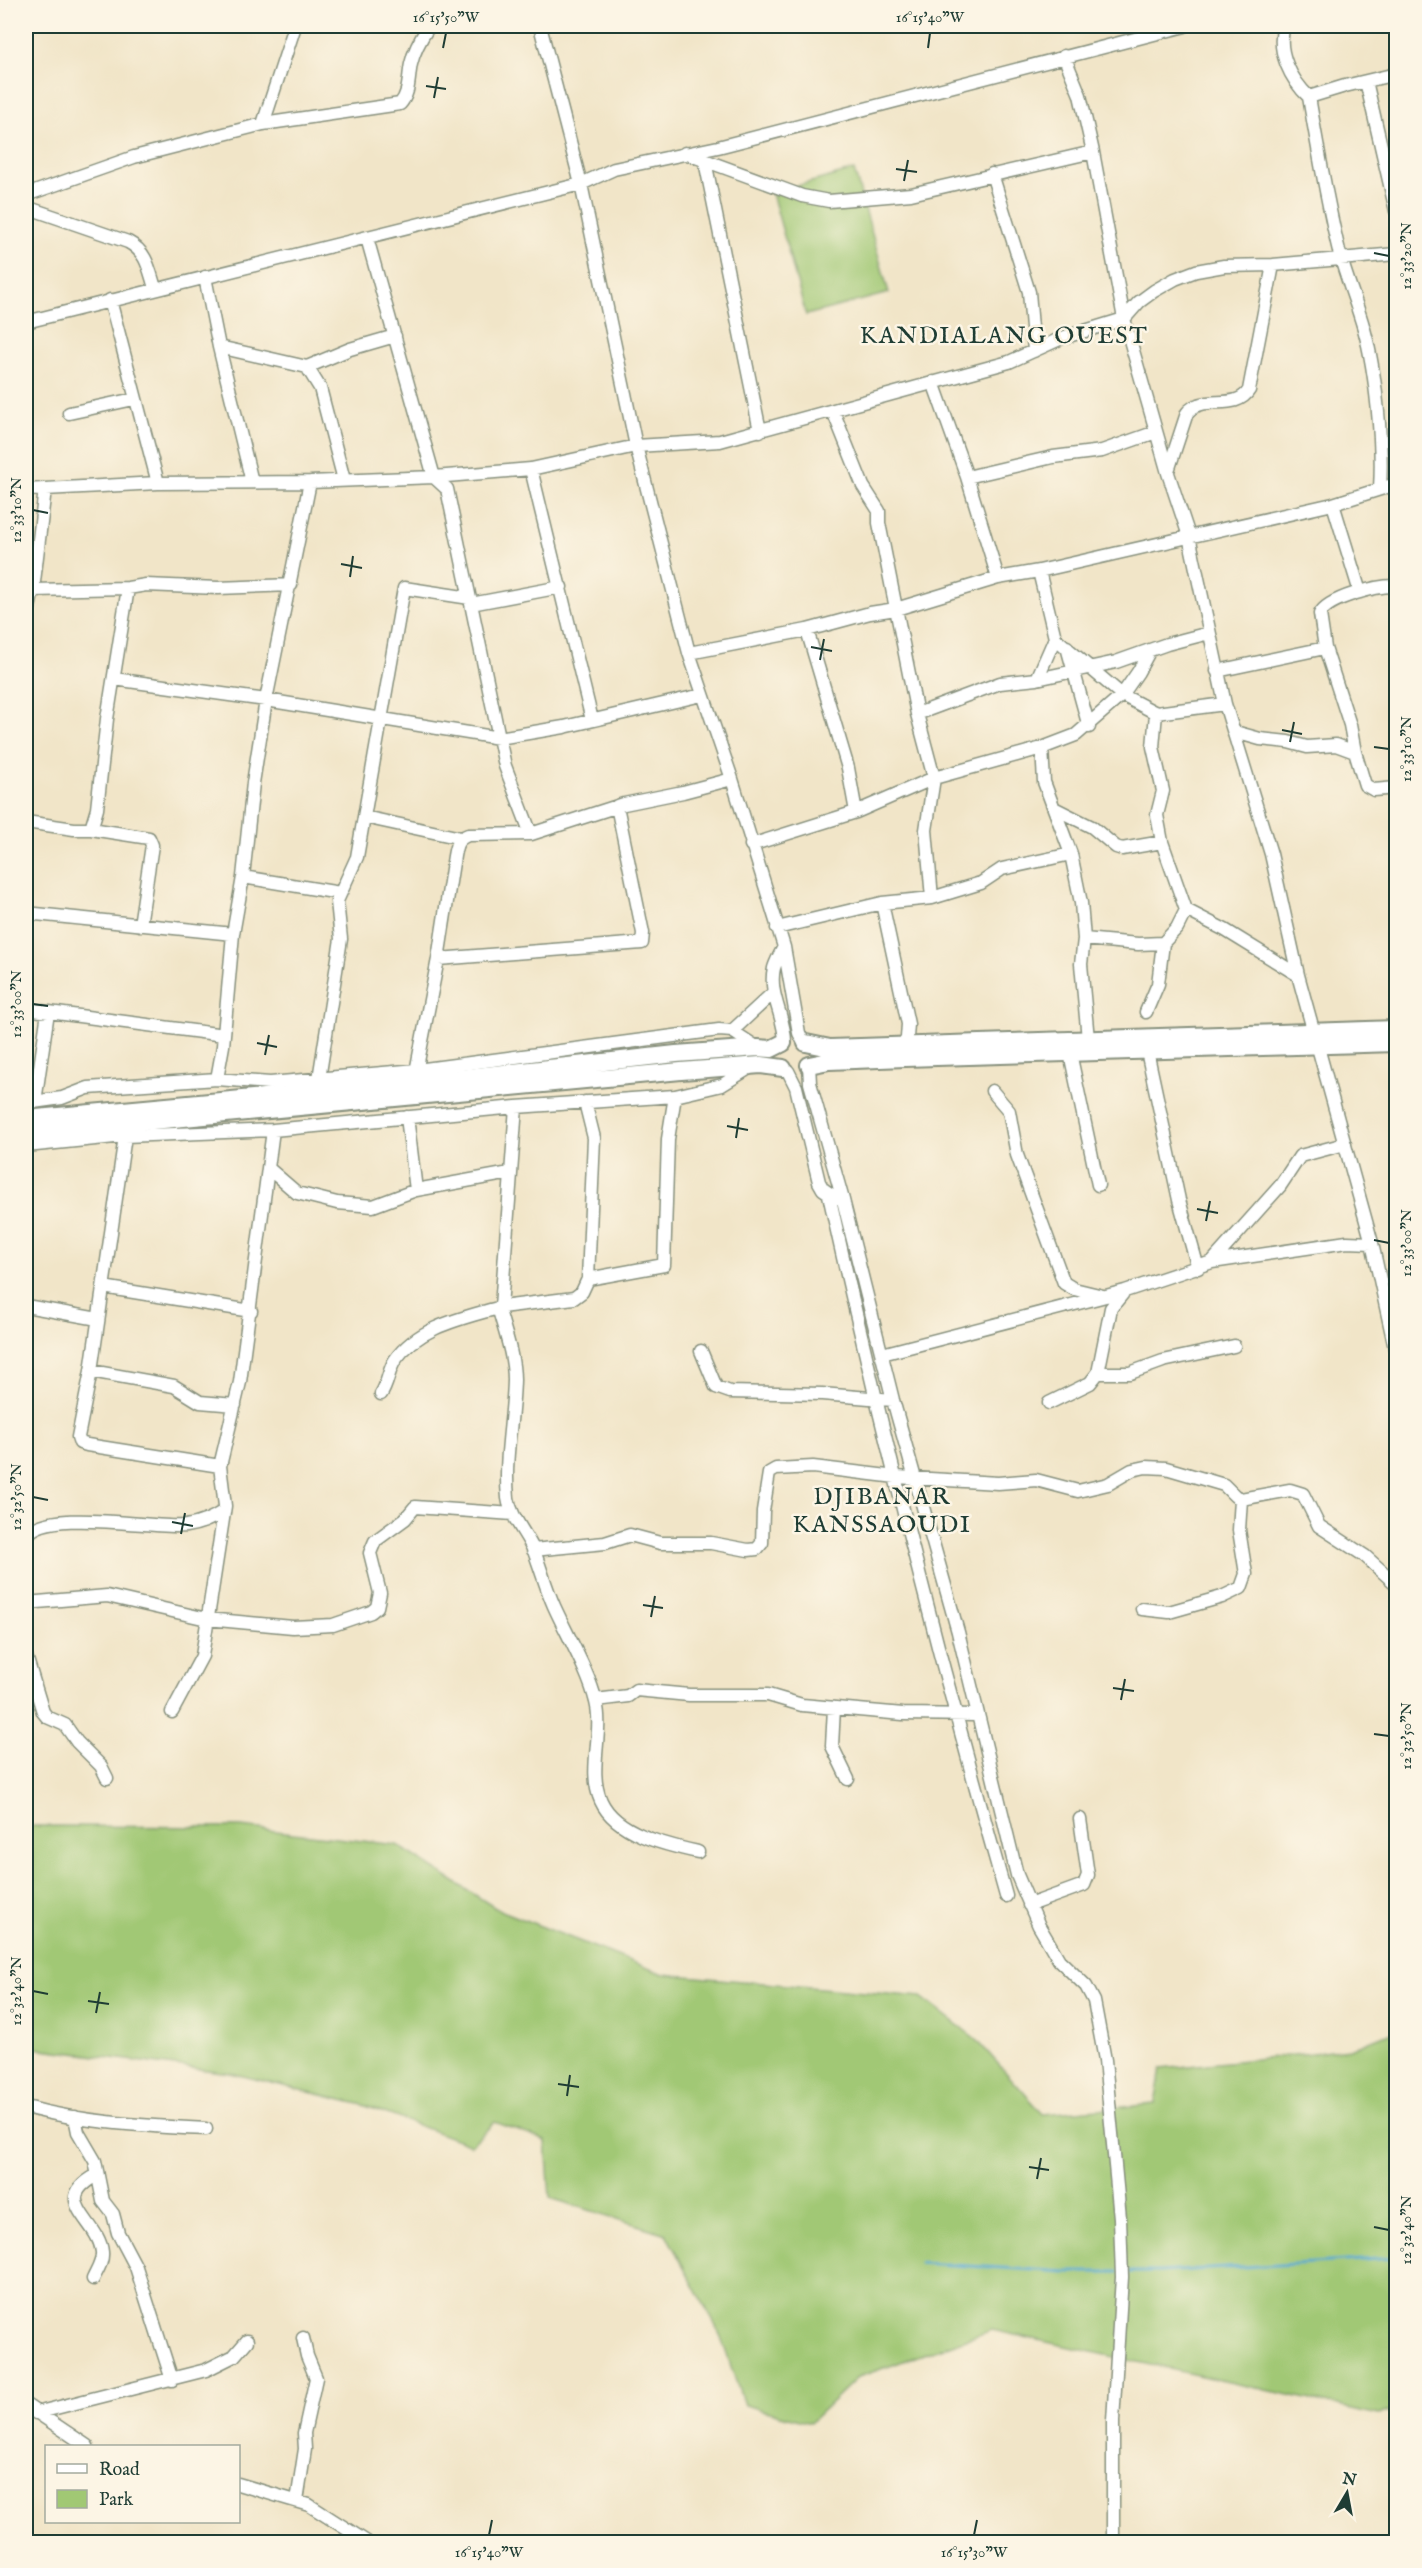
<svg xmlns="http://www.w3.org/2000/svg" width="1422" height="2568" font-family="'IM FELL English',serif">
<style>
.green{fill:#a1c874;stroke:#608254;stroke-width:1.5}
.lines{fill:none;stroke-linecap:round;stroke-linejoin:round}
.stream{stroke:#51a7cd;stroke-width:3}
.minor-casing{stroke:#88917e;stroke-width:15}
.major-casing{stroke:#88917e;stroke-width:20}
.minor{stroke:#fff;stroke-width:12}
.major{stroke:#fff;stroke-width:16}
.ticks{fill:none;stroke:#1f3d34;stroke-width:2}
.labels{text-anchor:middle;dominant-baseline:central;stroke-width:5;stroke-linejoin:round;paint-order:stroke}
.neighbourhood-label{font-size:24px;letter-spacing:1.5px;fill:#1f3d34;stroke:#fcf5e5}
.neatline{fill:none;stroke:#1f3d34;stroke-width:2}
.ticks-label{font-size:15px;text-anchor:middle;fill:#1f3d34}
</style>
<rect width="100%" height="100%" fill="#fcf5e5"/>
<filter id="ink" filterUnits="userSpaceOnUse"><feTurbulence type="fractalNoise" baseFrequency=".0167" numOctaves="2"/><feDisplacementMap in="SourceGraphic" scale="12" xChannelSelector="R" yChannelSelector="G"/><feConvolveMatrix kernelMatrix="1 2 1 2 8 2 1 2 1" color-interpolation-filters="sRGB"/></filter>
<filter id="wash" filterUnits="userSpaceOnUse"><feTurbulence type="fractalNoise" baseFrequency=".008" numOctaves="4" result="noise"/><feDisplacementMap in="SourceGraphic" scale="24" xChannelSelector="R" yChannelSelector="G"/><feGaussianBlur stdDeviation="1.35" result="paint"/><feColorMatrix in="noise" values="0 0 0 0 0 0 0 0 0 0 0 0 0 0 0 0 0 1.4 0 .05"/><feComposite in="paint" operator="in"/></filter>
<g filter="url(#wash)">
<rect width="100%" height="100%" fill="#f1e5c8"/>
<path class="green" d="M854 170 889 293 806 315 772 193Z
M34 1826 241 1827 397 1845 497 1909 663 1974 921 1997 976 2039 1043 2114 1155 2104 1161 2069 1350 2049 1396 2030V2408L1379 2415 992 2330 858 2377 810 2423 744 2405 720 2334 666 2234 550 2198 546 2141 495 2122 471 2145 363 2105 230 2073 26 2047V1828Z"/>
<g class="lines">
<path class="stream" d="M919 2263 1067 2272H1118
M1125 2272H1159L1396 2258"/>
</g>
</g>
<g filter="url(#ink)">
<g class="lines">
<defs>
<path id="minor" d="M540 26 581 184 636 446 689 653 732 779 784 947 799 1033 803 1041
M1284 26C1276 51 1291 80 1309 97 1318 150 1327 203 1340 255 1347 280 1357 304 1364 329 1376 372 1383 444 1380 488
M1064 56 1080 95 1093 152 1124 319 1168 473 1189 536 1225 704 1271 854 1298 975 1372 1243 1396 1353
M1366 81 1396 211
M1309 97 1345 86 1396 74
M263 124 295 26
M685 153 802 196 829 201 911 194 1093 152
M705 161 760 431
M992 174 1029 292 1034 351
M26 195 134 157 263 124 400 104C410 93 408 78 411 64 414 50 421 38 429 26
M26 207 128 242C147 252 149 269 155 288
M367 238 434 477 447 489 505 766 531 834
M205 277 219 347 307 367 320 388 344 480
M110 300 158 483
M26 322 581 184 614 169 718 147 1185 26
M219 347 252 482
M307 367 350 349 395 336
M933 382 967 477 998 578
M833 411 863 486 879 511V523L917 714 934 778 926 830 932 898
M69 413 134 399
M531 469 592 720
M1168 471 1187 413C1202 393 1236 412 1249 390L1273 265
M967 477 1053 457 1102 451 1156 432
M26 490 158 483 310 482 434 477 531 469 636 446 720 441 1009 362 1062 338 1124 319 1139 302 1154 291 1175 279 1196 271 1224 266 1273 265 1396 254
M1333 504 1360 592
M1396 586C1379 585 1327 598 1320 614L1325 648 1350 725 1355 752 1365 785 1374 790 1396 788
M33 590 128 588 146 585 218 588 291 585
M471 604 561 587
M26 622 33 590 45 489
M807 630 848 768 856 812
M1055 638 1122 695 1156 713 1225 704
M1067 647 1089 727
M689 653 807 630 870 613 896 609 998 578 1039 571 1333 504 1396 484
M1217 671 1325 648
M114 679 266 700 499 738 564 727 702 695
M1037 679 1055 638 1039 571
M917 714 1000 683 1037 679 1116 662 1167 644 1209 633
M1235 732 1260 739 1288 742 1307 747 1336 745 1355 752
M1042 748 1044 782 1071 854 1081 903 1084 939 1081 964 1088 1039
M1054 808 1092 827 1116 847 1122 849 1162 842
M364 817 461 838
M26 822 74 829H91L97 809 107 719 128 588
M91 829 149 838 152 845 140 925
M751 845 856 812 934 778 1042 748 1076 735 1122 695 1138 672 1150 650
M243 877 340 893
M882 903 908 1024 906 1051
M1186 910 1225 930 1298 975
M26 913 233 934
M777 928 882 903 932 898 981 883 1002 869 1071 854
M1084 939 1138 944 1163 943
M784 947C780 954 776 961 774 968 768 994 785 1017 785 1042
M438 959 642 943 643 933 617 806
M26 1009 224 1035
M1146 1012 1158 984 1163 943 1177 928 1186 910 1162 842 1157 815 1163 791 1153 747 1156 713
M732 1031 774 992
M1147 1051 1179 1200 1198 1268
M1070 1053 1098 1185
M809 1065 810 1083 843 1200 893 1400 958 1632 1017 1875 1039 1926 1059 1960 1086 1986 1094 2001 1105 2060 1120 2218 1122 2277 1113 2421V2542
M788 1071 796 1087 819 1182 823 1189 836 1198
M415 1077 438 959 454 856C456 845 457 839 468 835L531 834 624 804 683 792 732 779
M217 1079 223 1046 233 934 243 877 253 783 266 700 310 482
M319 1079 341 939 337 901 357 857 404 588 470 598
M992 1091 1009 1111 1017 1155 1064 1283 1074 1289 1103 1296
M675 1096 668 1139 664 1265 588 1279 582 1292 574 1298 501 1307 500 1314C506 1335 514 1358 514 1380 513 1420 504 1459 508 1498 511 1518 526 1533 534 1551 541 1569 546 1588 554 1606 567 1635 589 1672 596 1702 604 1733 587 1771 601 1801 616 1834 667 1845 698 1852
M35 1102 48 1012
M585 1102 594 1138 588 1279
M26 1103 62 1098 88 1088 217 1079 270 1083 417 1070 719 1030 732 1031 758 1048
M407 1117 416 1190 510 1173
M125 1136 91 1371 78 1437 80 1443 87 1445 220 1466
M26 1146 125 1136 273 1130 516 1107 675 1096 722 1085 751 1067
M268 1168 297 1193 337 1203 373 1206 416 1190
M829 1195C881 1430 940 1664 1006 1896
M1212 1262 1280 1186 1300 1156 1345 1144
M103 1287 251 1311
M26 1306 98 1319
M701 1351 716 1387 730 1392 822 1394 893 1400
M882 1354 1125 1291 1212 1262 1347 1242 1372 1243
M91 1371 174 1386 200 1402 235 1405
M1098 1373H1130L1163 1361 1234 1346
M381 1394C388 1384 388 1371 395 1360 419 1326 464 1318 501 1307L516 1107
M1049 1403 1090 1383 1098 1373 1111 1308 1124 1292
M26 1537C42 1506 153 1529 186 1526 201 1524 212 1519 224 1511
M533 1550 605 1543 630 1535 660 1543H711L748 1550 757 1549 762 1543 763 1511 769 1473 776 1469 813 1467 896 1477 998 1483 1036 1480 1078 1491 1108 1484 1132 1470 1146 1467 1166 1468 1224 1485 1235 1496 1241 1499 1290 1490 1303 1494 1319 1526 1365 1556 1396 1584
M26 1603 107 1596 207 1619 293 1627 333 1625 371 1612 377 1607 380 1593 370 1553 375 1541 405 1519 415 1507 513 1514
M1142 1609 1169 1612 1222 1597 1241 1588 1246 1574 1239 1530 1241 1499
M26 1656 43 1712 47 1717 65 1725 77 1742 101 1766 107 1778
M596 1700 628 1696 636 1690 689 1695H768L802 1705 903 1714 977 1715
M834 1708 832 1746 848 1779
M172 1712 202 1656 225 1506 220 1466 240 1382 273 1130
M1029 1905 1084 1885 1088 1875 1080 1819
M26 2107C83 2123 147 2126 206 2129
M75 2117 78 2132 95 2161 103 2201 113 2214 118 2233 136 2267 172 2380
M93 2279C97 2270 103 2262 102 2252 99 2220 48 2201 97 2175
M26 2405 87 2446
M36 2413 206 2370 234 2356 247 2341
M238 2484 309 2505 367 2542
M297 2501 305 2449 304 2433 316 2378 307 2356 303 2338"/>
<path id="major" d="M806 1043 830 1048 1396 1029
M809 1065 829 1061 905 1058 1396 1043
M26 1119 414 1083 676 1054 758 1048 771 1049 783 1043
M26 1133 681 1071 761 1065 783 1068"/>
</defs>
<use href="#minor" class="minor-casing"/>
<use href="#major" class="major-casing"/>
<use href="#minor" class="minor"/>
<use href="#major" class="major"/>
</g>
</g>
<path class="ticks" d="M443 48 446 33M928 48 930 33M426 86 446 89M434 98 438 77M896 169 917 172M904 181 908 160M1374 253 1389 256M33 510 48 513M341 564 362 568M350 577 353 556M811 647 832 651M820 660 824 639M1282 730 1302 734M1290 742 1294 722M1374 747 1389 749M33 1004 48 1006M257 1043 277 1047M265 1055 269 1035M727 1126 748 1130M736 1138 739 1118M1197 1209 1218 1213M1206 1221 1210 1201M1374 1240 1389 1243M33 1497 48 1500M172 1522 193 1526M181 1534 185 1513M643 1605 663 1608M651 1617 655 1596M1113 1688 1134 1691M1121 1700 1125 1679M1374 1734 1389 1736M33 1991 48 1994M88 2001 109 2004M96 2013 100 1992M558 2084 579 2087M567 2096 570 2075M1029 2167 1049 2170M1037 2179 1041 2158M1374 2227 1389 2230M489 2535 492 2520M974 2535 977 2520"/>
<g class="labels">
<g class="neighbourhood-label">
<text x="1004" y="336">KANDIALANG OUEST</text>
<text x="882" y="1497">DJIBANAR<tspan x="882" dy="28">KANSSAOUDI</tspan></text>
</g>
</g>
<rect width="1422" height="2568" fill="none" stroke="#fcf5e5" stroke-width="66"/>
<rect x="45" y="2445" width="195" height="78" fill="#fcf5e5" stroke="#a4ab9e" stroke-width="1.5"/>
<rect x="57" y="2464" width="30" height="9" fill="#ffffff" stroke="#a4ab9e" stroke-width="1.5"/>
<text x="99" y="2475" font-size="18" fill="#1f3d34">Road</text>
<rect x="57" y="2490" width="30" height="18" fill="#a1c874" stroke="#a4ab9e" stroke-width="1.5"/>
<text x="99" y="2505" font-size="18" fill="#1f3d34">Park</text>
<g transform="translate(1347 2493) rotate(10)" stroke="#fcf5e5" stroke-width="4.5" paint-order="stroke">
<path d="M0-4.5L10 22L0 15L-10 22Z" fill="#1f3d34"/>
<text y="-9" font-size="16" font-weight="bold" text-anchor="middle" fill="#1f3d34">N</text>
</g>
<rect x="33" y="33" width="1356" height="2502" class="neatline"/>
<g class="ticks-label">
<text x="446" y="22">16°15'50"W</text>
<text x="930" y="22">16°15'40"W</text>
<text transform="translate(1406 256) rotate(-90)" y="5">12°33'20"N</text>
<text transform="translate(16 510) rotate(-90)" y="5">12°33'10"N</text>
<text transform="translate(1406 749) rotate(-90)" y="5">12°33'10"N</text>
<text transform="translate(16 1004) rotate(-90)" y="5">12°33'00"N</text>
<text transform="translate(1406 1243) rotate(-90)" y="5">12°33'00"N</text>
<text transform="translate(16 1497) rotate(-90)" y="5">12°32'50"N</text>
<text transform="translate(1406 1736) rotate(-90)" y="5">12°32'50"N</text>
<text transform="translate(16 1991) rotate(-90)" y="5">12°32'40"N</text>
<text transform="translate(1406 2230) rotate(-90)" y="5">12°32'40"N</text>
<text x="489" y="2557">16°15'40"W</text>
<text x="974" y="2557">16°15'30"W</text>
</g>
</svg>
